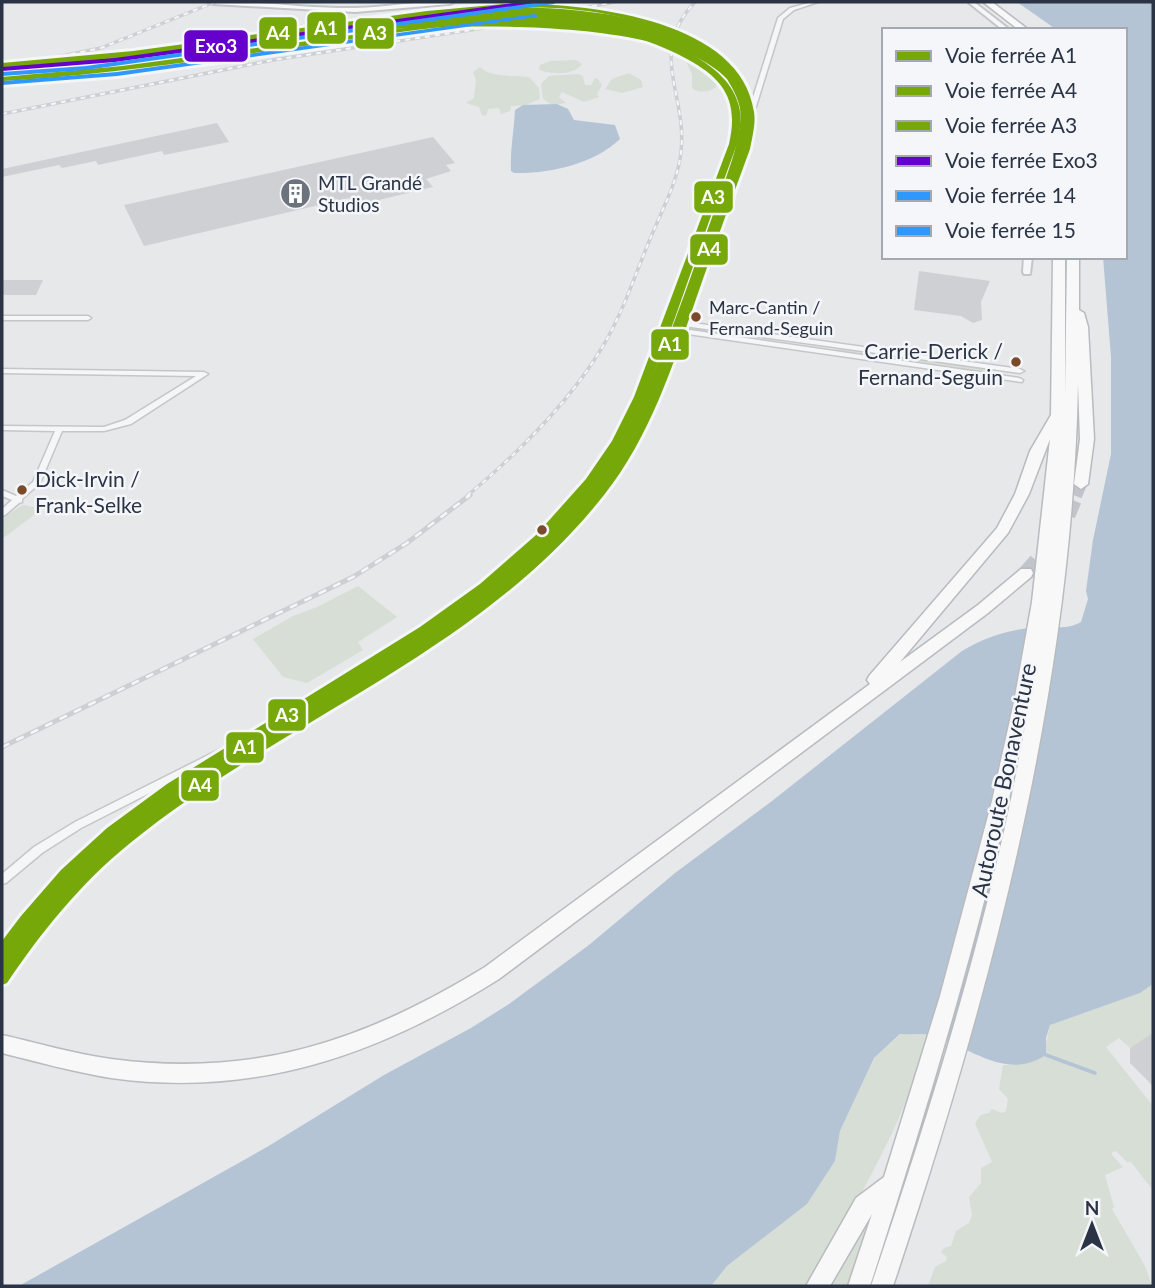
<svg xmlns="http://www.w3.org/2000/svg" width="1155" height="1288" font-family="Lato,sans-serif">
<style>
.green{fill:#d6ded6}
.water{fill:#b4c4d5}
.lines{fill:none;stroke-linecap:round;stroke-linejoin:round}
.stream{stroke:#b4c4d5;stroke-width:3.5}
.building{fill:#ced0d3}
.motorway-tunnel-far1{stroke:#c1c4c9;stroke-width:12;stroke-dasharray:12 6;stroke-linecap:butt}
.motorway-tunnel{stroke:#c1c4c9;stroke-width:16;stroke-dasharray:16 8;stroke-linecap:butt}
.minor-casing{stroke:#c4c6c8;stroke-width:3}
.tertiary-casing{stroke:#c4c6c8;stroke-width:4}
.primary-casing{stroke:#c2c5c8;stroke-width:4}
.motorway-casing{stroke:#b8bbbf;stroke-width:3}
.minor{fill:#f5f6f7;fill-rule:evenodd}
.tertiary{fill:#f5f6f7;fill-rule:evenodd}
.primary{fill:#f8f8f8;fill-rule:evenodd}
.motorway{fill:#f8f8f8;fill-rule:evenodd}
.rail-far1-casing{stroke:#cecfd2;stroke-width:3.5}
.rail-casing{stroke:#cecfd2;stroke-width:5}
.rail-far1{stroke:#f4f6f9;stroke-width:2;stroke-dasharray:5;stroke-linecap:butt}
.rail{stroke:#f4f6f9;stroke-width:2.5;stroke-dasharray:8;stroke-linecap:butt}
.rail-1-casing{stroke:#f4f6f9;stroke-width:6}
.rail-2-casing{stroke:#f4f6f9;stroke-width:6}
.rail-3-casing{stroke:#f4f6f9;stroke-width:6}
.rail-4-casing{stroke:#f4f6f9;stroke-width:6}
.rail-5-casing{stroke:#f4f6f9;stroke-width:6}
.rail-6-casing{stroke:#f4f6f9;stroke-width:6}
.rail-1{fill:#77a80a;fill-rule:evenodd}
.rail-2{fill:#77a80a;fill-rule:evenodd}
.rail-3{fill:#77a80a;fill-rule:evenodd}
.rail-4{fill:#60c;fill-rule:evenodd}
.rail-5{fill:#3098fc;fill-rule:evenodd}
.rail-6{fill:#3098fc;fill-rule:evenodd}
.bus-dot{fill:#7a4b2a;stroke:#f4f6f9;stroke-width:2.5}
.labels{text-anchor:middle;dominant-baseline:central;stroke-width:5;stroke-linejoin:round;paint-order:stroke}
.far-bus-label{font-size:18px;fill:#2b3445;stroke:#f4f6f9;text-anchor:start}
.far-poi-label{font-size:19px;fill:#2b3445;stroke:#f4f6f9;text-anchor:start}
.bus-label{font-size:21px;fill:#2b3445;stroke:#f4f6f9;text-anchor:end}
.street-label{font-size:23px;fill:#2b3445;stroke:#f4f6f9}
.line-badge{stroke:#f4f6f9;stroke-width:2.5}
.badge-label{font-size:19px;text-anchor:middle;font-weight:bold;fill:#fff}
</style>
<rect width="100%" height="100%" fill="#e6e8ea"/>
<path class="green" d="M685 47 694 48 716 77 717 86C711 92 699 94 692 88V74L682 53Z
M576 60 582 64C574 76 551 74 539 70L540 65 550 61Z
M480 67C491 78 514 75 529 77L539 88 540 99 526 105 511 106 510 111 501 114 499 108 488 109 486 116 482 115 479 107 466 103 474 98 476 80 473 72Z
M629 73 641 80 643 87 622 93 605 89 612 79Z
M578 74 583 76 585 85H591L595 78 598 79 602 85 597 94 599 97 584 102 562 92 559 97 566 103 552 105 543 99 541 84 549 76Z
M837 347 993 370 992 373 836 351Z
M23 505 42 509 2 539V518Z
M358 586 397 617 358 642 363 650 307 683 283 677 253 639 293 616 317 607Z
M1153 984V1034L1130 1048 1119 1038 1106 1047 1153 1106V1190L1130 1161 1128 1163 1116 1151 1112 1152V1155L1123 1167 1105 1175 1114 1207 1112 1209 1145 1266 1152 1286H928L935 1267 946 1261 947 1257 941 1252 944 1248 951 1246 956 1231 969 1223 972 1215 969 1197 981 1183V1168L992 1162 975 1123 981 1115 989 1113 992 1109 1002 1113 1006 1111 1008 1099 999 1089 1003 1065H1014L1046 1044 1050 1025 1059 1020 1140 993Z
M901 1034 930 1035C903 1125 856 1205 808 1286H711L727 1266 807 1204 835 1161 840 1131 874 1058Z
M863 1223 867 1226 847 1286H825Z"/>
<path class="water" d="M1017 2H1153V984L1140 993 1050 1025 1046 1038V1055C1006 1081 972 1048 933 1036 924 1033 911 1035 900 1034L874 1058 840 1131 835 1161 807 1204 727 1266 711 1286H19L267 1147 384 1075 471 1028 509 1004 589 945 675 873 772 801 962 651C983 638 1007 630 1031 628 1046 627 1068 630 1081 622L1088 599 1086 591 1093 540 1111 454V357L1103 257H1125V30H1057Z
M557 104 568 109 574 120 615 125 620 139C594 164 549 174 514 173L511 171C510 150 514 131 515 110L523 105Z"/>
<g class="lines">
<path class="stream" d="M1046 1055 1095 1073"/>
</g>
<path class="building" d="M217 123 229 142 164 155 162 151 98 165 96 161 62 168 59 165 2 177V169Z
M433 137 455 163 446 165 451 171 426 179 433 187 354 206 349 198 144 246 124 205Z
M919 271 990 281 981 302 982 320 973 323 961 316 914 310Z
M2 280H43L36 295H2Z
M1153 1033V1086L1130 1063V1048Z"/>
<g class="lines">
<path class="motorway-tunnel-far1" d="M1076 496 1081 484"/>
<path class="motorway-tunnel" d="M1026 573 1058 537 1076 495"/>
<defs>
<path id="minor" d="M812 2H818L794 10 783 19 746 139 679 321 1020 369 1024 371 1020 373 677 325 676 328 1019 378 1023 380 1022 382 674 332 651 397 619 457 571 520 495 591 404 658 322 705 81 828 42 853 6 883 2 884V874L34 847 75 822 316 701 398 654 489 587 565 516 613 454 643 397 740 139 778 18 790 8Z
M2 316H88L91 318 88 320H2Z
M2 369 204 372 208 374 131 424 104 431H62L40 483 22 499V502L19 503 5 515 2 516V509L12 500 2 496V490L16 496 33 482 55 431 2 430V426L104 427 125 420 196 376 2 373Z"/>
<path id="tertiary" d="M968 2H974L1010 30H1003Z
M1024 257H1032L1030 274H1024L1023 272Z"/>
<path id="primary" d="M209 2C258 0 307 9 356 8 389 7 421 0 454 2L450 4 355 12 213 4Z"/>
<path id="motorway" d="M983 2H992L1029 30H1019Z
M1053 257H1065V397L1067 257H1079V310L1084 313 1088 327 1094 439 1088 484 1081 489 1074 484 1080 439 1078 384C1072 692 990 995 893 1286H871C933 1101 993 913 1026 720 987 913 930 1100 870 1286H848L872 1214 830 1286H806L856 1198 884 1177 940 996 992 801 1014 702 1032 602 1050 439 1029 494 1008 533 900 662 978 605 1021 569H1031L1033 573 1031 577 988 613 499 979C378 1055 255 1098 111 1078 74 1072 38 1062 2 1053V1035C38 1043 74 1054 111 1059 254 1078 365 1041 485 967L870 684 867 680 869 676 997 528 1015 494 1030 451 1051 415Z"/>
</defs>
<use href="#minor" class="minor-casing"/>
<use href="#tertiary" class="tertiary-casing"/>
<use href="#primary" class="primary-casing"/>
<use href="#motorway" class="motorway-casing"/>
<use href="#minor" class="minor"/>
<use href="#tertiary" class="tertiary"/>
<use href="#primary" class="primary"/>
<use href="#motorway" class="motorway"/>
<defs>
<path id="rail-far1" d="M2 68 101 48 215 2
M2 114 273 60 477 29 614 2
M467 496C517 454 569 403 603 346 622 314 634 278 648 244 659 216 675 188 680 159 691 97 645 55 695 2"/>
<path id="rail" d="M2 747 353 577 407 543 470 495"/>
</defs>
<use href="#rail-far1" class="rail-far1-casing"/>
<use href="#rail" class="rail-casing"/>
<use href="#rail-far1" class="rail-far1"/>
<use href="#rail" class="rail"/>
<defs>
<path id="rail-1" d="M500 7C564 7 686 13 728 69 736 79 746 95 748 108 753 146 729 194 716 228 688 309 664 394 616 466 597 496 571 525 545 550 423 665 262 727 133 833 85 872 46 920 7 968L2 970C2 965 0 957 2 952 5 944 31 918 38 909 144 785 290 720 424 632 463 606 501 577 536 545 621 468 659 367 696 262 708 228 721 194 732 160 737 144 742 125 740 108 738 98 732 87 727 79 654 0 333 29 218 46 146 56 74 64 2 69V65L127 53 434 11Z"/>
<path id="rail-2" d="M504 4C579 2 741 17 754 112 756 123 752 138 750 149 732 198 714 247 697 296 673 365 650 437 604 495 480 653 281 720 129 844 81 883 42 931 7 983L2 985C2 979 1 972 2 967 4 957 28 930 35 920 134 799 279 737 406 652 461 615 514 576 561 529 631 457 657 383 690 291 707 244 724 196 742 149 744 138 748 123 747 112 737 35 617 11 554 8 520 6 487 9 453 12L133 55 2 67V63L133 51 427 11Z"/>
<path id="rail-3" d="M541 17C570 19 599 21 627 29 666 40 729 63 739 106 742 119 740 131 737 144 716 201 696 258 676 315 654 374 633 434 595 483 464 652 253 712 100 851 65 882 35 919 7 958L2 959V941L21 916 61 870 107 828 167 784 420 627 480 584 536 535 586 479 612 441 634 397 729 144C739 101 724 79 687 59 592 8 489 20 387 34 332 42 278 50 224 57 150 67 77 77 3 81L2 77 122 66 456 21Z"/>
<path id="rail-4" d="M520 2H536L533 4 115 62 2 71V67L115 58Z"/>
<path id="rail-5" d="M541 2H557L554 4 86 70 2 76V72L86 66Z"/>
<path id="rail-6" d="M535 14 537 15V17L117 76 2 85 3 81 117 72Z"/>
</defs>
<use href="#rail-1" class="rail-1-casing"/>
<use href="#rail-2" class="rail-2-casing"/>
<use href="#rail-3" class="rail-3-casing"/>
<use href="#rail-4" class="rail-4-casing"/>
<use href="#rail-5" class="rail-5-casing"/>
<use href="#rail-6" class="rail-6-casing"/>
<use href="#rail-1" class="rail-1"/>
<use href="#rail-2" class="rail-2"/>
<use href="#rail-3" class="rail-3"/>
<use href="#rail-4" class="rail-4"/>
<use href="#rail-5" class="rail-5"/>
<use href="#rail-6" class="rail-6"/>
</g>
<defs>
<symbol id="building-disc" viewBox="-11 -11 22 22"><circle r="9.5" fill="#6c737f" stroke="#f4f6f9"/><path d="M-4-6H4V6H1V3H-1V6H-4ZM-2.5-4.3h1.7v1.8h-1.7ZM.8-4.3h1.7v1.8H.8ZM-2.5-1h1.7V.8h-1.7ZM.8-1h1.7V.8H.8Z" fill="#fff"/></symbol>
</defs>
<g fill-rule="evenodd">
<use href="#building-disc" x="278" y="176" width="35" height="35"/>
</g>
<g class="bus-dot">
<circle cx="696" cy="317" r="6"/>
<circle cx="1016" cy="362" r="6"/>
<circle cx="22" cy="490" r="6"/>
<circle cx="542" cy="530" r="6"/>
</g>
<g class="labels">
<g class="far-bus-label">
<text x="709" y="307">Marc-Cantin /<tspan x="709" dy="21">Fernand-Seguin</tspan></text>
</g>
<g class="far-poi-label">
<text x="318" y="182">MTL Grandé<tspan x="318" dy="22">Studios</tspan></text>
</g>
<g class="bus-label">
<text x="1003" y="350">Carrie-Derick /<tspan x="1003" dy="26">Fernand-Seguin</tspan></text>
<text x="35" y="478" text-anchor="start">Dick-Irvin /<tspan x="35" dy="26">Frank-Selke</tspan></text>
</g>
<g class="street-label">
<text transform="translate(1003 780) rotate(-78)">Autoroute Bonaventure</text>
</g>
</g>
<g class="line-badge">
<rect x="306" y="11" width="41" height="34" rx="7" fill="#77a80a"/>
<rect x="258" y="16" width="40" height="34" rx="7" fill="#77a80a"/>
<rect x="354" y="17" width="41" height="33" rx="7" fill="#77a80a"/>
<rect x="183" y="29" width="66" height="34" rx="7" fill="#60c"/>
<rect x="693" y="180" width="41" height="34" rx="7" fill="#77a80a"/>
<rect x="689" y="233" width="40" height="33" rx="7" fill="#77a80a"/>
<rect x="650" y="328" width="40" height="33" rx="7" fill="#77a80a"/>
<rect x="267" y="698" width="40" height="34" rx="7" fill="#77a80a"/>
<rect x="225" y="731" width="40" height="33" rx="7" fill="#77a80a"/>
<rect x="180" y="769" width="40" height="33" rx="7" fill="#77a80a"/>
</g>
<g class="badge-label">
<text x="326" y="35">A1</text>
<text x="278" y="40">A4</text>
<text x="375" y="40">A3</text>
<text x="216" y="53">Exo3</text>
<text x="713" y="204">A3</text>
<text x="709" y="256">A4</text>
<text x="670" y="351">A1</text>
<text x="287" y="722">A3</text>
<text x="245" y="754">A1</text>
<text x="200" y="792">A4</text>
</g>
<rect width="1155" height="1288" fill="none" stroke="#2b3445" stroke-width="7"/>
<rect x="882" y="28" width="245" height="231" fill="#f4f6f9" stroke="#a4a8b1" stroke-width="2"/>
<rect x="896" y="51" width="35" height="10" fill="#77a80a" stroke="#a4a8b1" stroke-width="2"/>
<text x="945" y="63" font-size="21" fill="#2b3445">Voie ferrée A1</text>
<rect x="896" y="86" width="35" height="10" fill="#77a80a" stroke="#a4a8b1" stroke-width="2"/>
<text x="945" y="98" font-size="21" fill="#2b3445">Voie ferrée A4</text>
<rect x="896" y="121" width="35" height="10" fill="#77a80a" stroke="#a4a8b1" stroke-width="2"/>
<text x="945" y="133" font-size="21" fill="#2b3445">Voie ferrée A3</text>
<rect x="896" y="156" width="35" height="10" fill="#6600cc" stroke="#a4a8b1" stroke-width="2"/>
<text x="945" y="168" font-size="21" fill="#2b3445">Voie ferrée Exo3</text>
<rect x="896" y="191" width="35" height="10" fill="#3098fc" stroke="#a4a8b1" stroke-width="2"/>
<text x="945" y="203" font-size="21" fill="#2b3445">Voie ferrée 14</text>
<rect x="896" y="226" width="35" height="10" fill="#3098fc" stroke="#a4a8b1" stroke-width="2"/>
<text x="945" y="238" font-size="21" fill="#2b3445">Voie ferrée 15</text>
<g transform="translate(1092 1225)" stroke="#f4f6f9" stroke-width="5" paint-order="stroke">
<path d="M0-5L12 26L0 18L-12 26Z" fill="#2b3445"/>
<text y="-10" font-size="19" font-weight="bold" text-anchor="middle" fill="#2b3445">N</text>
</g>
</svg>
